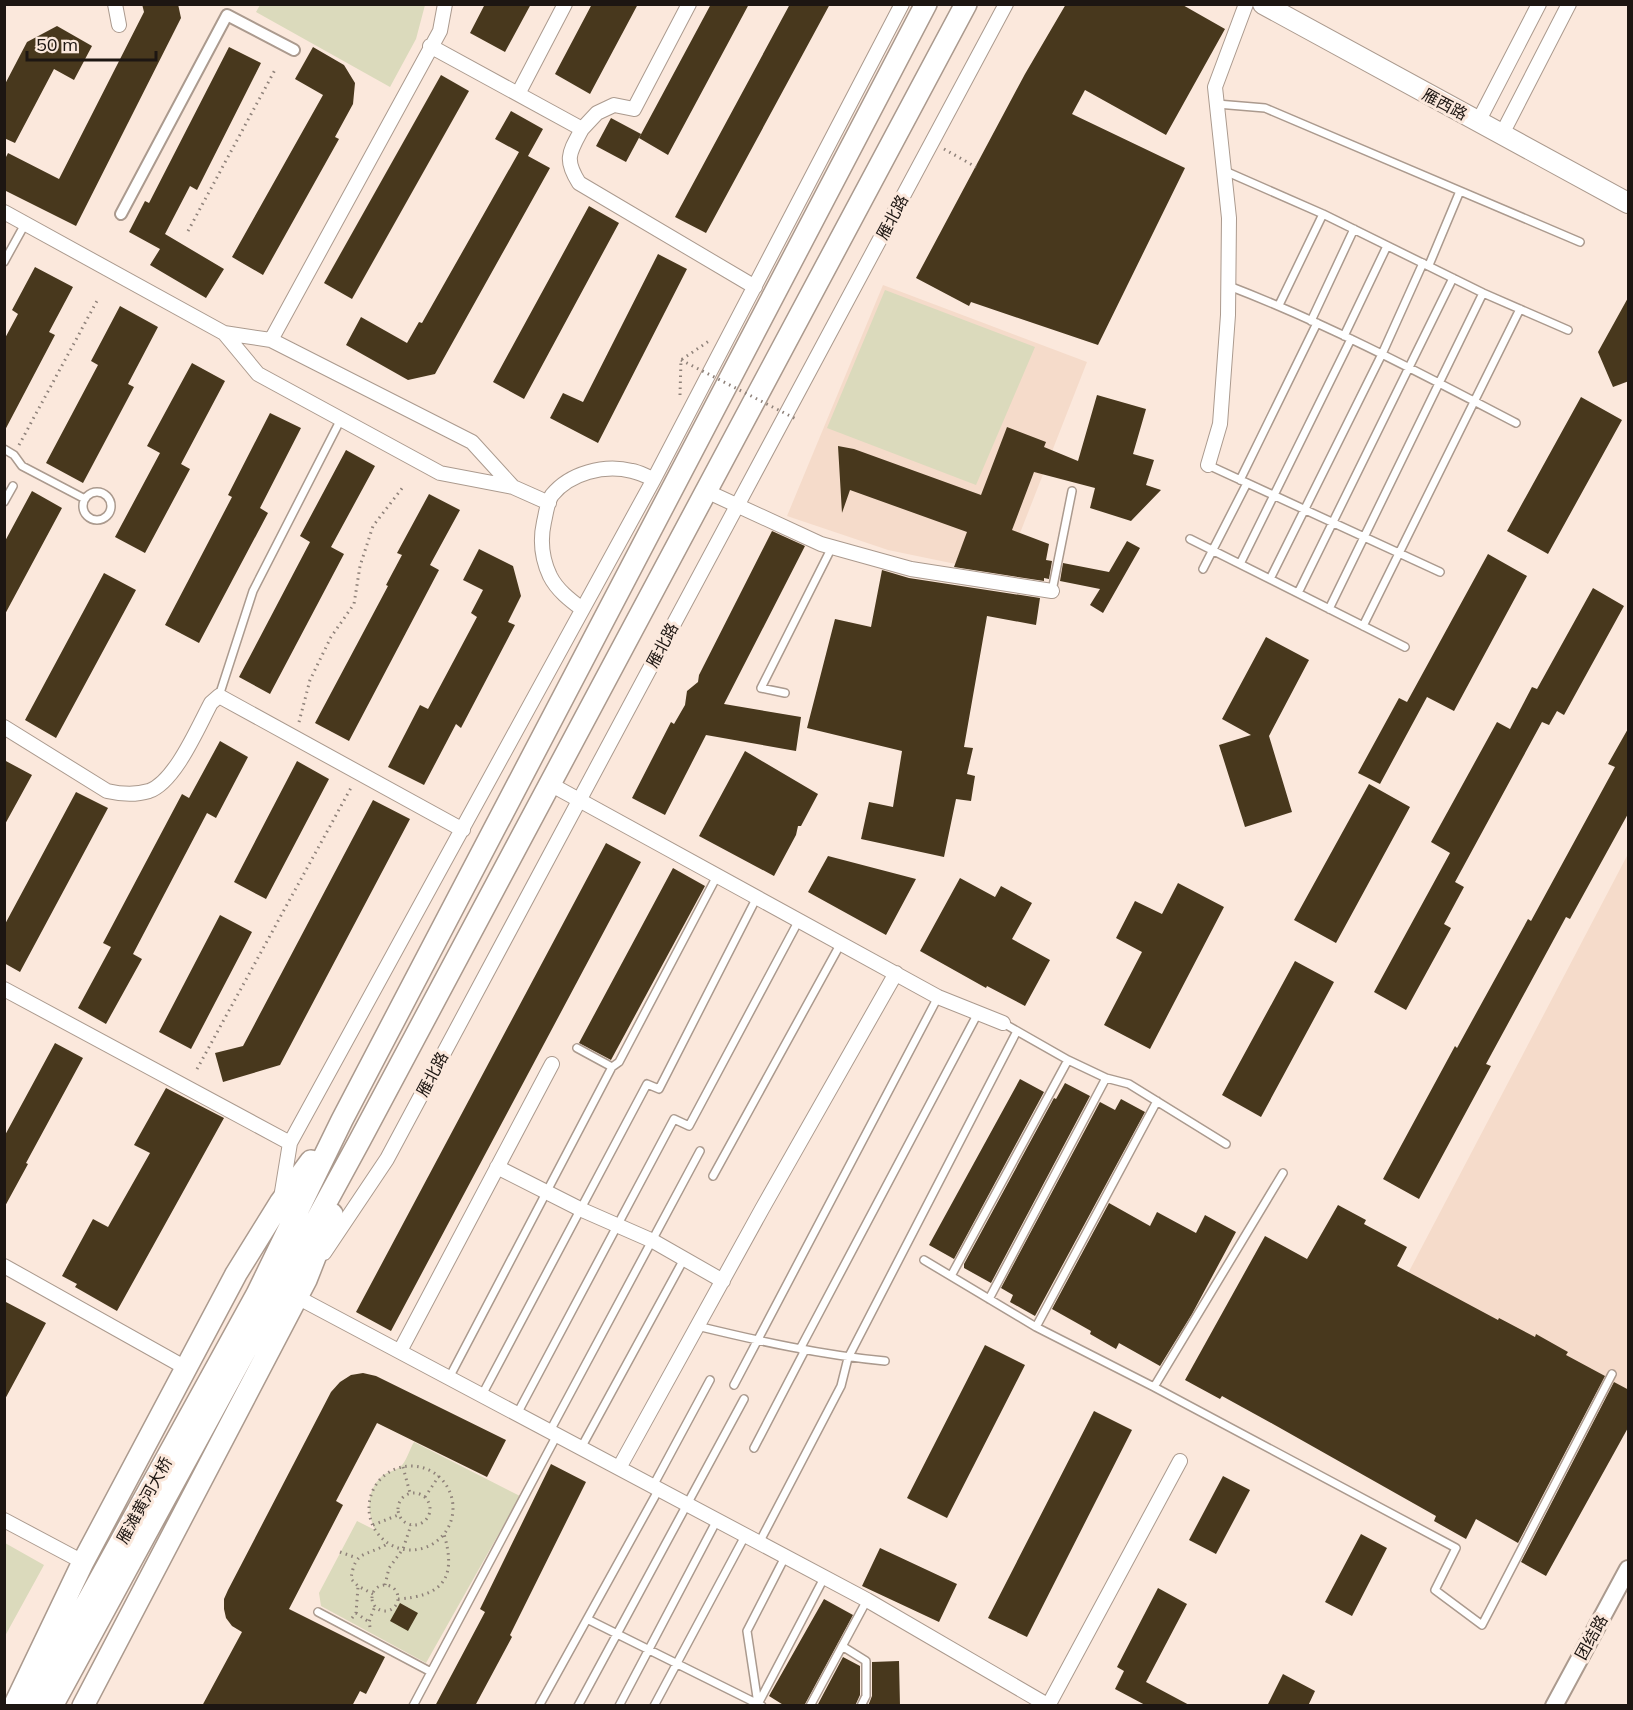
<svg xmlns="http://www.w3.org/2000/svg" width="1633" height="1710" font-family="Mulish,'Noto Sans SC',sans-serif">
<style>
.built{fill:#f5dbca}
.green{fill:#dbdabc}
.building{fill:#48381d}
.lines{fill:none;stroke-linecap:round;stroke-linejoin:round}
.service-casing{stroke:#ab9a8e;stroke-width:10}
.pedestrian-casing{stroke:#ab9a8e;stroke-width:14}
.minor-casing{stroke:#ab9a8e;stroke-width:16}
.tertiary-casing{stroke:#ab9a8e;stroke-width:20}
.secondary-casing{stroke:#ab9a8e;stroke-width:22}
.primary-casing{stroke:#ab9a8e;stroke-width:24}
.path{stroke:#8e8179;stroke-width:3;stroke-dasharray:1.5 4.5;stroke-linecap:butt}
.service{stroke:#fff;stroke-width:7}
.pedestrian{stroke:#fff;stroke-width:10}
.minor{stroke:#fff;stroke-width:14}
.tertiary{stroke:#fff;stroke-width:16}
.secondary{stroke:#fff;stroke-width:20}
.primary{stroke:#fff;stroke-width:21}
.path-bridge{stroke:#8e8179;stroke-width:3;stroke-dasharray:1.5 4.5;stroke-linecap:butt}
.labels{text-anchor:middle;dominant-baseline:central;stroke-width:6;stroke-linejoin:round;paint-order:stroke}
.street-label{font-size:16px;fill:#1d1612;stroke:#fbe8dc}
</style>
<rect width="100%" height="100%" fill="#fbe8dc"/>
<path class="built" d="M883 285 1087 362 1004 574 888 550 787 516Z
M1628 854V1411L1404 1281Z"/>
<path class="green" d="M260 5V4L425 5 416 39 390 87 256 12Z
M885 290 1035 347 976 485 827 428Z
M414 1442 520 1496 426 1663 321 1606 319 1593 357 1521 375 1530C367 1512 366 1491 382 1476 387 1472 395 1471 400 1467 406 1463 410 1448 414 1442Z
M5 1543 44 1565 5 1636Z"/>
<path class="building" d="M142 4H178L181 18 76 226 4 190V161L8 153 59 179 144 12Z
M485 4H531L505 52 470 33Z
M592 4H638L590 94 555 74Z
M711 4H749L668 155 639 138Z
M790 4H830L706 233 675 217Z
M1066 4H1181L1225 29 1166 135 1085 90 1072 114 1185 168 1098 345 971 302 969 306 916 278 1025 74Z
M57 26 92 46 74 80 54 69 15 143 4 138V86L27 42Z
M229 47 261 63 197 190 190 186 165 234 224 269 206 298 150 265 160 249 129 232 145 201 149 203Z
M313 47 344 65 355 83 353 104 335 137 339 139 263 275 232 257 323 95 295 79Z
M441 75 469 91 352 299 324 283Z
M511 111 543 129 528 156 550 168 435 374 408 380 346 345 361 317 407 343 419 322 422 323 519 152 495 139Z
M611 118 641 134 626 162 596 146Z
M589 206 619 223 524 399 493 382Z
M658 254 687 269 598 443 550 418 563 393 583 402Z
M35 267 73 287 49 332 55 335 4 432V340L18 314 12 310Z
M1629 296V381L1613 387 1598 352Z
M120 306 158 327 128 384 134 387 83 483 46 463 98 365 91 361Z
M192 363 225 381 181 464 190 469 145 553 115 537 160 453 147 446Z
M1097 395 1146 409 1133 454 1154 460 1146 485 1161 490 1131 521 1090 508 1095 488 1034 472 1012 530 1049 544 1046 560 1052 561 1049 579 1044 578V581L954 567 967 532 850 490 842 513 838 446 854 449 981 495 1007 427 1046 442 1044 447 1078 461Z
M1581 397 1622 420 1548 554 1507 531Z
M270 413 301 428 260 508 268 513 199 643 165 625 232 497 228 495Z
M346 450 375 466 331 547 344 554 270 694 239 677 310 542 300 536Z
M32 491 62 508 4 616V543Z
M429 494 460 510 430 565 439 570 349 741 315 723 388 586 386 585 402 555 397 553Z
M772 531 805 546 724 704 801 717 796 751 706 735 665 815 632 798 671 722 674 724 685 705 687 691 698 682 699 675Z
M1127 541 1140 548 1103 613 1090 605 1100 589 1060 581 1063 563 1109 572Z
M479 549 513 566 521 596 508 622 515 625 461 728 456 724 424 785 388 767 420 705 428 709 477 617 471 613 483 590 463 580Z
M1488 554 1527 576 1454 711 1427 697 1380 784 1358 773 1399 698 1407 702Z
M882 570 909 578 1040 598 1036 625 987 616 964 747 973 748 967 774 975 776 971 801 956 799 944 857 861 839 869 802 893 807 902 751 807 728 835 619 871 627Z
M104 573 136 590 56 738 25 720Z
M1593 588 1624 606 1564 715 1557 711 1549 725 1542 722 1455 882 1464 887 1444 924 1451 928 1406 1010 1374 992 1450 853 1431 842 1497 722 1510 729 1532 687 1537 689Z
M1266 637 1309 660 1269 736 1292 812 1245 827 1219 745 1251 735 1222 719Z
M1629 727V812L1570 919 1566 917 1486 1064 1491 1066 1419 1199 1383 1179 1455 1046 1457 1048 1528 919 1531 921 1615 767 1608 764Z
M220 741 248 757 216 818 207 813 133 954 142 959 106 1024 78 1008 111 947 103 943 182 794 189 798Z
M745 751 818 794 801 826H798L796 835 774 876 699 836Z
M4 760 32 775 4 826Z
M297 761 329 779 266 899 234 882Z
M1369 784 1410 807 1336 943 1294 920Z
M76 792 108 808 20 972 4 963V926Z
M373 800 410 819 280 1065 223 1082 215 1053 243 1046Z
M606 843 641 862 391 1331 356 1312Z
M828 856 916 879 886 935 808 892Z
M673 868 705 886 611 1060 579 1043Z
M960 878 995 897 1001 886 1032 903 1012 939 1050 960 1025 1006 987 986 986 988 920 951Z
M1178 883 1224 907 1150 1049 1104 1025 1142 952 1116 938 1135 901 1162 914Z
M220 915 252 932 191 1049 159 1032Z
M1295 961 1334 982 1261 1117 1222 1095Z
M55 1043 83 1058 26 1163 28 1164 4 1208V1137Z
M1020 1079 1044 1092 954 1259 929 1245Z
M1065 1083 1090 1096 991 1283 964 1268V1264L1054 1098 1056 1099Z
M166 1088 224 1118 117 1311 75 1287 77 1284 62 1276 93 1219 108 1227 150 1153 134 1145Z
M1121 1099 1145 1112 1035 1316 1010 1302 1013 1295 1001 1288 1100 1102 1115 1110Z
M1109 1203 1150 1226 1157 1212 1196 1233 1205 1215 1236 1232 1192 1314 1160 1366 1119 1343 1116 1349 1090 1334 1091 1331 1052 1309Z
M1338 1205 1366 1220 1364 1224 1407 1247 1397 1266 1498 1320 1499 1318 1535 1337 1536 1334 1568 1352 1566 1355 1605 1376 1518 1543 1476 1519 1466 1539 1434 1521 1436 1516 1273 1424 1222 1396 1220 1399 1185 1380 1265 1236 1307 1259Z
M4 1301 46 1323 4 1401Z
M985 1345 1025 1365 947 1518 907 1498Z
M363 1373 376 1376 506 1440 487 1477 377 1423 336 1501 343 1505 289 1609 385 1657 366 1694 360 1691 352 1706H202L242 1632 232 1626 226 1618 224 1609V1599L228 1590 331 1392 340 1382 351 1375Z
M1614 1382 1629 1390V1426L1546 1576 1521 1562Z
M1094 1411 1132 1430 1027 1637 988 1618Z
M551 1464 586 1482 510 1635 512 1637 475 1706H435L485 1612 480 1609Z
M1223 1476 1250 1490 1216 1554 1189 1540Z
M1361 1534 1387 1548 1352 1616 1325 1602Z
M880 1548 957 1584 939 1622 862 1586Z
M1158 1588 1187 1604 1146 1682 1191 1706H1147L1115 1689 1124 1671 1117 1667Z
M824 1599 853 1615 804 1706H785L769 1696Z
M400 1603 418 1613 408 1631 390 1621Z
M843 1657 860 1666V1695L855 1706H817Z
M899 1661 900 1706H868L872 1696V1662Z
M1283 1674 1315 1691 1308 1706H1267Z"/>
<g class="lines">
<defs>
<path id="service" d="M1217 104 1265 108 1580 242
M1225 171 1323 214 1483 293 1568 330
M4 262 25 224
M1429 265 1460 191
M1229 286C1328 324 1422 374 1516 423
M1279 305 1323 214
M1311 321 1354 229
M1344 336 1387 246
M4 449 14 455 22 466 85 499
M1208 465 1440 572
M1240 480 1317 323
M83 506a14 14 0 1 1 28 0a14 14 0 1 1-28 0Z
M4 502 13 486
M1190 539 1405 647
M1240 564 1351 339
M1203 569 1247 483
M1270 579 1382 354 1423 263
M1052 591 1072 491
M1298 593 1453 278
M1329 609 1483 293
M1363 626 1520 309
M785 693 761 688 832 547
M219 696 253 591 341 419
M1068 1060 1106 1078 1129 1084 1226 1144
M612 1067 619 1062 717 876
M713 1176 841 943
M924 1260 1036 1327 1154 1387 1283 1173
M951 1276 1068 1060 1003 1023
M989 1299 1106 1078
M697 1326C759 1341 821 1355 885 1361
M1036 1327 1157 1101
M800 1349 978 1013
M449 1378 612 1067 577 1048
M734 1385 938 997
M1154 1387 1456 1548 1435 1590 1482 1625 1612 1374
M482 1395 647 1084 659 1089 757 897
M517 1414 674 1119 689 1126 799 920
M550 1431 700 1151
M581 1448 684 1259
M754 1448 805 1350
M653 1486 710 1380
M759 1543 841 1386 848 1358 1017 1031
M318 1612 431 1672
M587 1619 762 1706
M842 1646 866 1661V1696L861 1706
M758 1704 747 1631 785 1557
M758 1704 824 1578
M413 1706 557 1435
M539 1706 659 1489
M578 1706 744 1399
M619 1706 717 1520
M654 1706 745 1536
M810 1706 867 1600"/>
<path id="pedestrian" d="M121 214 227 15 294 50"/>
<path id="minor" d="M115 4 119 25
M430 46 582 129C569 153 564 159 579 183L755 287
M518 94 565 4
M1478 122 1539 4
M582 129 597 113 614 105 634 109 689 4
M1502 134 1569 4
M4 212 224 333 271 340 472 442 513 487 549 503
M224 333 258 374 440 473 513 487
M271 340 440 31 445 4
M1208 465 1220 424 1228 315 1229 218 1215 87 1246 4
M706 491 821 544 911 569 1052 591
M582 609C570 600 557 590 550 576 542 559 540 540 544 522 546 514 547 502 552 495 570 473 604 464 632 471 639 472 647 477 654 479
M4 727 107 791C120 794 136 795 149 791 175 782 198 727 211 703L219 696 463 830
M550 784 938 997 1003 1023
M4 989 290 1143
M497 1167 580 1209 653 1241 723 1281
M281 1198 290 1143 654 479 902 4
M324 1253 387 1159 1006 4
M4 1266 186 1368
M297 1297 867 1600 1049 1706
M400 1351 552 1064
M619 1468 762 1209 896 973
M4 1520 83 1562
M1048 1706 1180 1461"/>
<path id="tertiary" d="M1554 1706 1628 1569"/>
<path id="secondary" d="M1263 4 1628 203"/>
<path id="primary" d="M14 1706 83 1562 236 1274 280 1203 311 1161
M30 1706 257 1294 342 1120 926 4
M52 1706 360 1140 966 4
M83 1706 306 1280 332 1214"/>
</defs>
<use href="#service" class="service-casing"/>
<use href="#pedestrian" class="pedestrian-casing"/>
<use href="#minor" class="minor-casing"/>
<use href="#tertiary" class="tertiary-casing"/>
<use href="#secondary" class="secondary-casing"/>
<use href="#primary" class="primary-casing"/>
<path class="path" d="M944 149 976 167
M188 231 276 68
M680 395 681 360 709 341
M19 445 98 299
M299 722 310 680 331 637 354 604 360 566 373 526 403 487
M197 1069 352 786
M369 1508a42 42 0 1 1 84 0a42 42 0 1 1-84 0Z
M403 1467 410 1493
M398 1509a16 16 0 1 1 32 0a16 16 0 1 1-32 0Z
M425 1497 439 1476
M373 1525 398 1515
M340 1552 357 1558
M385 1585 389 1568 403 1549 411 1525
M372 1598a13 13 0 1 1 26 0a13 13 0 1 1-26 0Z
M373 1594 358 1586 351 1579C355 1549 366 1557 387 1544
M398 1599C443 1596 457 1578 444 1534
M356 1613 369 1622
M352 1618 356 1613 358 1587
M370 1627 369 1622 375 1606"/>
<use href="#service" class="service"/>
<use href="#pedestrian" class="pedestrian"/>
<use href="#minor" class="minor"/>
<use href="#tertiary" class="tertiary"/>
<use href="#secondary" class="secondary"/>
<use href="#primary" class="primary"/>
<path class="path-bridge" d="M681 360 798 420"/>
</g>
<g class="labels">
<g class="street-label">
<text transform="translate(1445 104) rotate(28)">雁西路</text>
<text transform="translate(892 217) rotate(-62)">雁北路</text>
<text transform="translate(662 645) rotate(-62)">雁北路</text>
<text transform="translate(432 1074) rotate(-62)">雁北路</text>
<text transform="translate(144 1500) rotate(-61)">雁滩黄河大桥</text>
<text transform="translate(1591 1637) rotate(-61)">团结路</text>
</g>
</g>
<rect width="1633" height="1710" fill="none" stroke="#1d1612" stroke-width="12"/>
<path d="M27 51v9h129v-9" fill="none" stroke="#1d1612" stroke-width="3"/>
<text x="36" y="51" font-size="18" fill="#1d1612" stroke="#fbe8dc" stroke-width="4.5" paint-order="stroke">50 m</text>
</svg>
